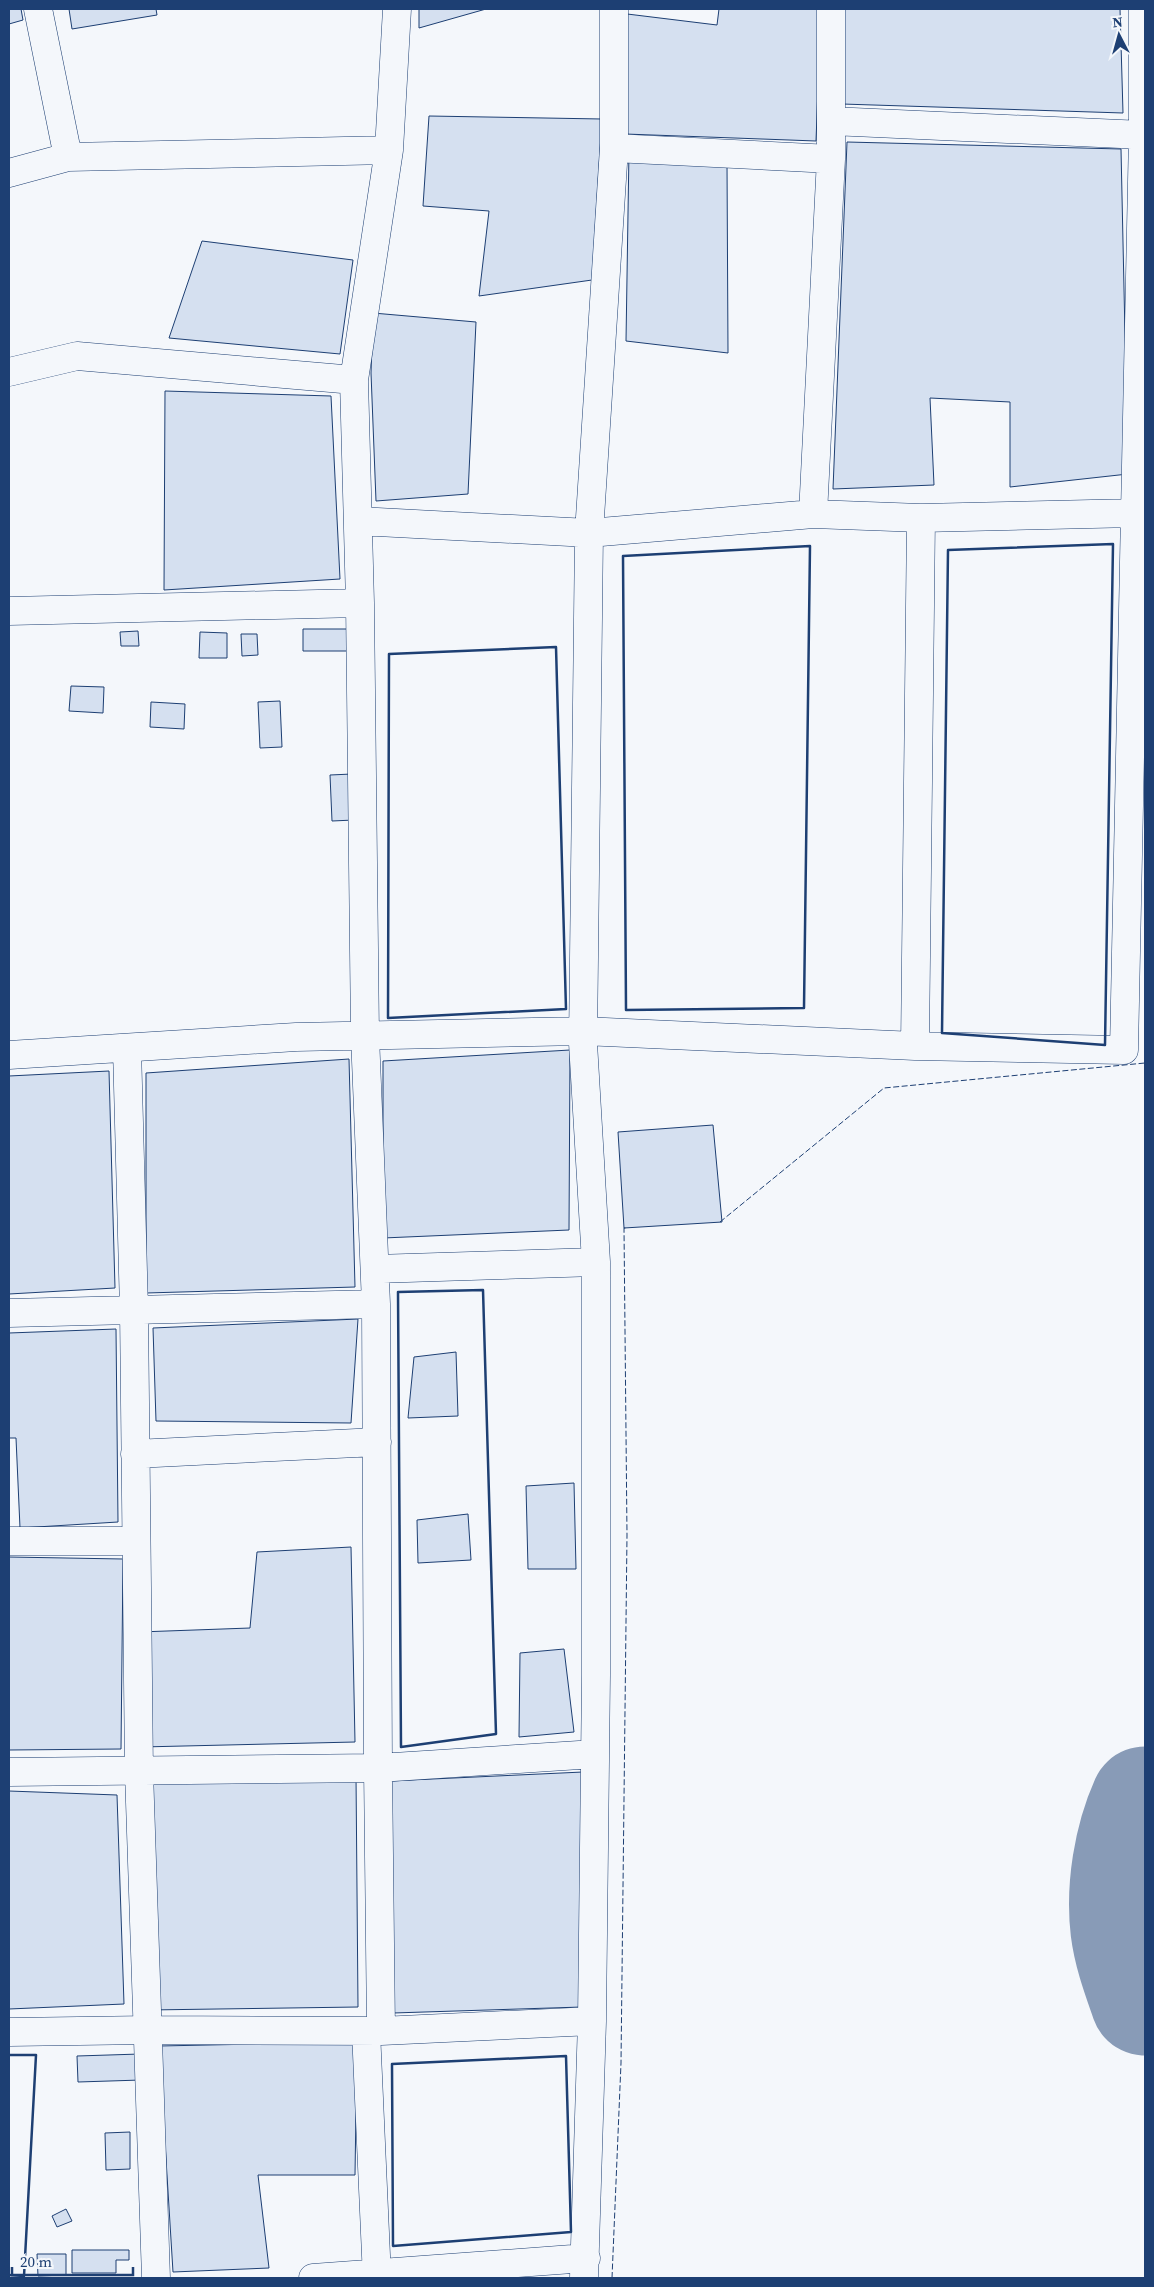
<svg xmlns="http://www.w3.org/2000/svg" width="1154" height="2287" font-family="'Source Serif 4',serif">
<style>
.lines{fill:none;stroke-linecap:round;stroke-linejoin:round}
.taxiway{stroke:#889bb7;stroke-width:109}
.building{fill:#d5e0f0;stroke:#1d3f73}
.minor-casing{stroke:#1d3f73;stroke-width:29}
.minor{stroke:#f4f7fb;stroke-width:28}
.fence{stroke:#1d3f73;stroke-width:1;stroke-dasharray:6 2.5;stroke-linecap:butt}
.wall{stroke:#1d3f73;stroke-width:2.5}
</style>
<rect width="100%" height="100%" fill="#f4f7fb"/>
<g class="lines">
<path class="taxiway" d="M1145 1801C1128 1839 1120 1888 1125 1930 1128 1954 1137 1978 1145 2001"/>
</g>
<path class="building" d="M9 9H21L23 20 9 24Z
M69 9H156L157 15 72 29Z
M419 9H486L419 28Z
M719 9H821L816 141 625 134 619 13 717 25Z
M843 9H1120L1123 113 842 104Z
M429 116 602 119 592 280 479 296 489 211 423 206Z
M847 142 1121 149 1128 474 1010 487V402L930 398 934 485 833 489Z
M629 150 727 162 728 353 626 341Z
M202 241 353 260 340 354 169 338Z
M373 313 476 322 468 494 376 501 371 373Z
M165 391 331 396 340 579 164 590Z
M303 629H347V651H303Z
M138 631 139 646H121L120 632Z
M200 632 227 633V658H199Z
M241 634H257L258 655 242 656Z
M71 686 104 687 103 713 69 711Z
M280 701 282 747 260 748 258 702Z
M151 702 185 704 184 729 150 727Z
M352 774 354 820 332 821 330 775Z
M570 1050 569 1230 383 1238V1061Z
M349 1059 355 1287 146 1293V1073Z
M109 1071 115 1288 9 1294V1076Z
M713 1125 722 1222 624 1228 618 1132Z
M358 1319 351 1423 156 1421 153 1328Z
M116 1329 118 1522 20 1528 16 1438H9V1333Z
M456 1352 458 1416 408 1418 414 1357Z
M574 1483 576 1569H528L526 1486Z
M468 1514 471 1560 418 1563 417 1520Z
M351 1547 355 1742 141 1747 139 1632 250 1628 257 1552Z
M9 1557 123 1559 121 1749 9 1750Z
M564 1649 574 1732 519 1737 520 1653Z
M583 1772 582 2007 393 2013 389 1781Z
M356 1775 358 2007 148 2010 150 1780Z
M9 1791 117 1795 124 2004 9 2009Z
M357 2042 355 2175H258L269 2268 173 2272 159 2046Z
M140 2054 141 2080 78 2082 77 2056Z
M130 2132V2169L106 2170 105 2133Z
M66 2209 72 2221 57 2227 52 2216Z
M72 2250H129V2260H116V2273H72Z
M37 2254H66V2275L38 2276Z"/>
<g class="lines">
<defs>
<path id="minor" d="M831 121 1143 135
M614 148 831 159
M68 157 389 150 397 9
M9 173 68 157 38 9
M9 372 77 356 354 380 389 150
M921 518 1135 513 1143 135V9
M358 521 589 533 813 514
M9 611 360 603
M915 1046 1124 1050 1135 513
M127 1048 134 1310 139 1772 156 2278
M9 1055 296 1037 583 1031 915 1046 921 518 813 514 831 159V9
M375 1269 596 1262
M376 1304 378 1768 595 1754
M9 1313 376 1304 365 1036 360 603 354 380
M135 1454 377 1442
M9 1541H136
M9 1772 378 1768 381 2031
M366 2031 377 2278
M9 2032 148 2030 381 2031 592 2021
M313 2278 586 2258
M584 2278 592 2021 596 1675V1262L583 1043 589 533 614 148V9"/>
</defs>
<use href="#minor" class="minor-casing"/>
<use href="#minor" class="minor"/>
<path class="fence" d="M720 1222 884 1088 1145 1063V1053
M612 2278 621 2063 627 1535 624 1228H627"/>
<path class="wall" d="M1113 544 1105 1045 942 1033 948 550Z
M810 546 804 1008 626 1010 623 556Z
M556 647 566 1009 388 1018 389 654Z
M483 1290 496 1734 401 1747 398 1292Z
M9 2055H36L24 2276 9 2275
M566 2056 571 2232 393 2246 392 2064Z"/>
</g>
<rect width="1154" height="2287" fill="none" stroke="#1d3f73" stroke-width="20"/>
<g transform="translate(1119 35) rotate(354)" stroke="#f4f7fb" stroke-width="4" paint-order="stroke">
<path d="M0-4L9 19L0 12L-9 19Z" fill="#1d3f73"/>
<text y="-8" font-size="14" font-weight="bold" text-anchor="middle" fill="#1d3f73">N</text>
</g>
<path d="M12 2267v8h121v-8" fill="none" stroke="#1d3f73" stroke-width="2.5"/>
<text x="20" y="2267" font-size="15" fill="#1d3f73" stroke="#f4f7fb" stroke-width="4" paint-order="stroke">20 m</text>
</svg>
